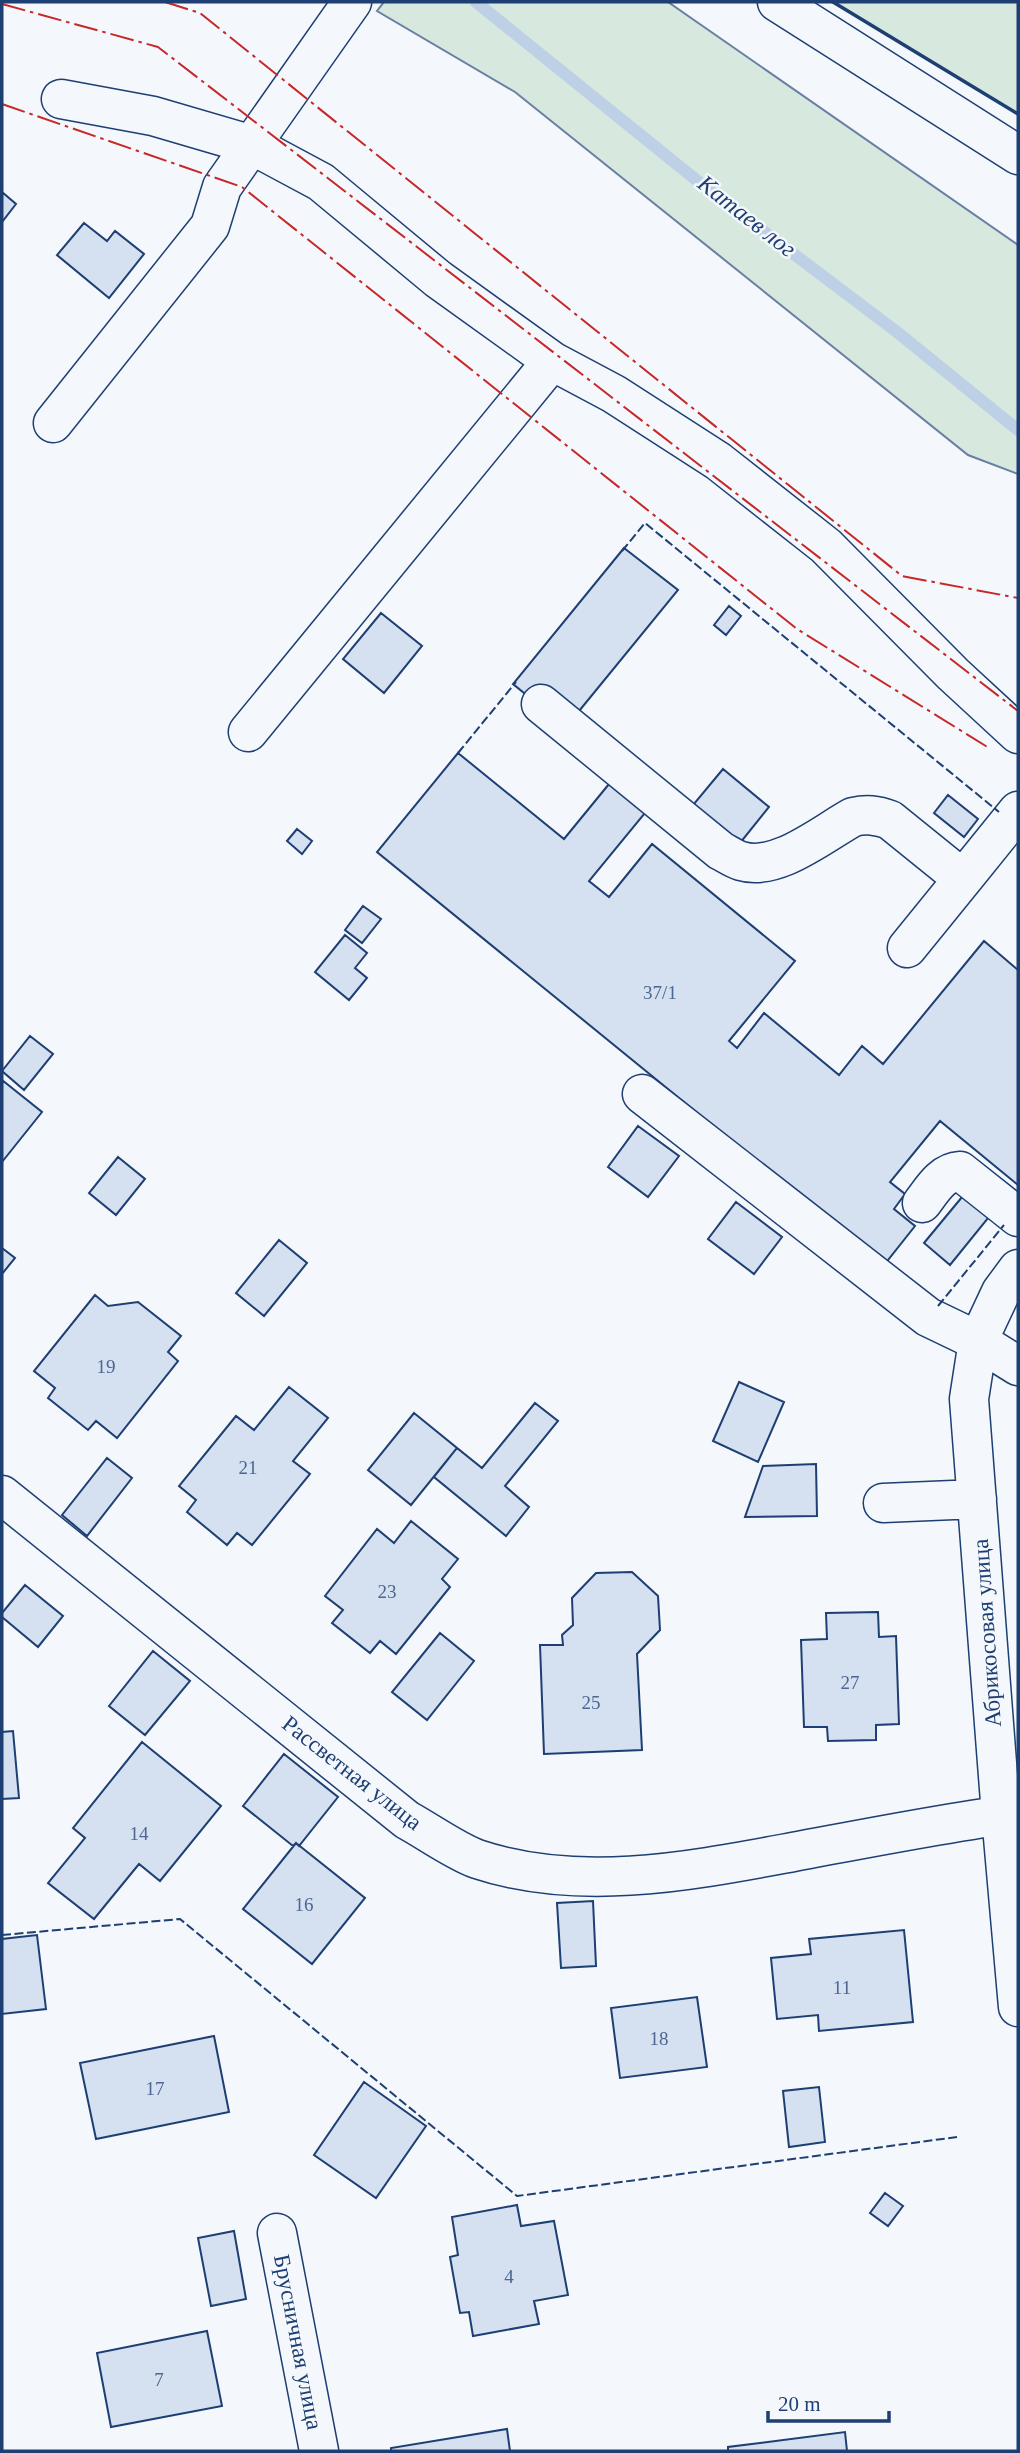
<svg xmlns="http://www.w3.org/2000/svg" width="1020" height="2453" font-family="'Times New Roman',serif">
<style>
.green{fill:#d7e8df;stroke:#687fa3;stroke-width:2}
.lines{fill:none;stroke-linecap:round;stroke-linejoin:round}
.stream{stroke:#bed0e5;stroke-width:12}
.building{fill:#d5e0f0;stroke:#1d3f73;stroke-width:2}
.minor-casing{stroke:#1d3f73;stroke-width:41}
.minor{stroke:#f4f7fb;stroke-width:38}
.fence{stroke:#1d3f73;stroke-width:2;stroke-dasharray:9 3.5;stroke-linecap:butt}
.wall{stroke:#1d3f73;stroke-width:3.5}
.power{stroke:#c62828;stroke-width:2;stroke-dasharray:24 5 3.5 5;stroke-linecap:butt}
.labels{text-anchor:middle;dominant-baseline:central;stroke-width:5;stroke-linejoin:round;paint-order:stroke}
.number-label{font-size:19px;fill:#4b6792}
.street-label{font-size:23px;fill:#1d3f73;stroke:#f4f7fb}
.water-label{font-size:24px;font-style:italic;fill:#1d3f73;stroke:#f4f7fb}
</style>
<rect width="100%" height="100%" fill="#f4f7fb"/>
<path class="green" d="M384 2H668L1018 245V474L968 455 515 92 377 11Z
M833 2H1018V114Z"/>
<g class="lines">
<path class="stream" d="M476 2 705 187 897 332 1018 430"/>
</g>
<path class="building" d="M2 192 16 204 2 222Z
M84 223 107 241 115 231 144 254 109 298 57 255Z
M624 548 678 590 566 727 513 684Z
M729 606 741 616 726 635 714 625Z
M381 613 422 646 384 693 343 659Z
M458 753 564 839 609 784 645 813 589 881 609 897 652 844 795 961 729 1041 737 1048 764 1013 839 1075 862 1046 883 1064 984 941 1018 970V1185L940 1121 890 1182 905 1194 894 1209 915 1226 884 1265 377 852Z
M723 769 769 807 740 843 693 805Z
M948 795 978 819 964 837 934 813Z
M297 829 312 841 302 854 287 841Z
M363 906 381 919 362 943 345 930Z
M345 935 367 953 355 968 367 978 349 1000 315 972Z
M30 1036 53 1054 24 1090 2 1071Z
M2 1080 42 1112 2 1162Z
M638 1126 679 1156 648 1197 608 1167Z
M118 1157 145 1179 116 1215 89 1193Z
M967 1191 993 1212 950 1265 924 1243Z
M736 1202 782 1237 754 1274 708 1239Z
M279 1240 307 1263 264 1316 236 1293Z
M2 1248 15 1258 2 1274Z
M95 1295 108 1306 138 1302 181 1336 168 1352 178 1361 117 1438 96 1421 88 1430 48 1398 55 1388 34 1371Z
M739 1382 784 1402 758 1462 713 1441Z
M289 1387 328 1418 293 1461 310 1474 252 1545 237 1533 227 1545 187 1512 196 1500 179 1486 236 1416 254 1430Z
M535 1403 558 1421 505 1486 529 1507 506 1536 434 1477 457 1448 482 1468Z
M414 1413 457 1448 411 1505 368 1470Z
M107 1458 132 1478 87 1536 62 1515Z
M816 1464 817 1516 745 1517 763 1466Z
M411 1521 458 1559 442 1579 450 1587 396 1654 380 1641 370 1653 332 1623 343 1610 325 1596 377 1529 394 1543Z
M632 1572 658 1596 660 1630 637 1654 642 1750 544 1754 540 1645H563L562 1635 573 1625 572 1598 596 1573Z
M25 1585 63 1616 38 1647 2 1617V1613Z
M878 1612 879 1637 896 1636 899 1724 876 1725V1740L828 1741 827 1727H804L801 1640 827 1639 826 1613Z
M440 1633 474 1661 427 1720 392 1692Z
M153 1651 190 1681 145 1735 109 1706Z
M13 1731 19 1798 2 1799V1732Z
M142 1742 221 1806 160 1881 139 1864 94 1919 48 1883 85 1838 73 1828Z
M284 1754 338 1797 299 1846 296 1843 293 1846 243 1806Z
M296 1843 365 1898 312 1964 243 1909Z
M593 1901 596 1966 561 1968 557 1903Z
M904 1930 913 2022 819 2031 818 2015 777 2019 771 1958 811 1954 809 1939Z
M37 1935 46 2009 2 2014V1939Z
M697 1997 707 2067 620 2078 611 2008Z
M214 2036 229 2112 96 2139 80 2063Z
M364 2082 426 2126 376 2198 314 2155Z
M819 2087 825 2142 789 2147 783 2091Z
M885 2193 903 2206 888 2226 870 2213Z
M517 2205 521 2226 554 2221 568 2295 534 2301 539 2324 473 2336 469 2312 460 2313 450 2257 458 2255 452 2217Z
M234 2231 246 2299 211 2306 198 2238Z
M207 2331 222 2406 111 2427 97 2353Z
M507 2429 510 2451H391V2448Z
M845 2432 847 2451H728V2447Z"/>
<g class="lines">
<defs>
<path id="minor" d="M777 2 1018 155
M61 99 153 116 252 145 321 182 438 279 552 361 614 394 718 461 826 546 953 674 1018 734
M53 423 210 226 222 187 352 2
M541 704 721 851C727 854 734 859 741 861 777 872 822 834 853 817 867 814 876 815 890 820L963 879 1018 811
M248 732 552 361
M907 948 963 879
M642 1094 928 1317 978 1341 1018 1366
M922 1203C932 1190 942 1172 960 1171L1018 1217
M1018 1269 1001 1292 978 1341 969 1399 1001 1815 1018 2007
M2 1495 407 1820C429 1832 455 1851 477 1859 579 1893 690 1871 793 1852 868 1838 943 1823 1018 1813
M883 1503 977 1499
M277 2233 319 2451"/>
</defs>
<use href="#minor" class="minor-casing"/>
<use href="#minor" class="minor"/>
<path class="fence" d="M622 551 645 523 999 812
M458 753 516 682
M938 1306 1004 1225
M2 1935 180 1919 517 2196 957 2137"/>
<path class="wall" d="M833 2 1018 114"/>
<path class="power" d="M165 2 200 13 902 576 1018 598
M2 4 158 47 1018 711
M2 104 242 187 797 629 989 748"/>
</g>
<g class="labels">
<g class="number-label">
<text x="660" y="992">37/1</text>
<text x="106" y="1366">19</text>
<text x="248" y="1467">21</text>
<text x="387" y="1591">23</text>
<text x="850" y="1682">27</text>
<text x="591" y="1702">25</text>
<text x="139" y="1833">14</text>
<text x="304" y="1904">16</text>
<text x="842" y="1987">11</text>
<text x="659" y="2038">18</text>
<text x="155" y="2088">17</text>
<text x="509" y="2276">4</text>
<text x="159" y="2379">7</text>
</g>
<g class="street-label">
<text transform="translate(987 1633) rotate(-94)">Абрикосовая улица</text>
<text transform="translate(352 1773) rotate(38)">Рассветная улица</text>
<text transform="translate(298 2342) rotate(79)">Брусничная улица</text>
</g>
<g class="water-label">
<text transform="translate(747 216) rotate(38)">Катаев лог</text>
</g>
</g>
<rect width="1020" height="2453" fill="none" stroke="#1d3f73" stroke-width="7"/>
<path d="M768 2411v10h121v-10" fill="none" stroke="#1d3f73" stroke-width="3.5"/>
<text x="778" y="2411" font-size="21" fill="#1d3f73" stroke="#f4f7fb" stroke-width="5" paint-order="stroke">20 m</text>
</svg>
